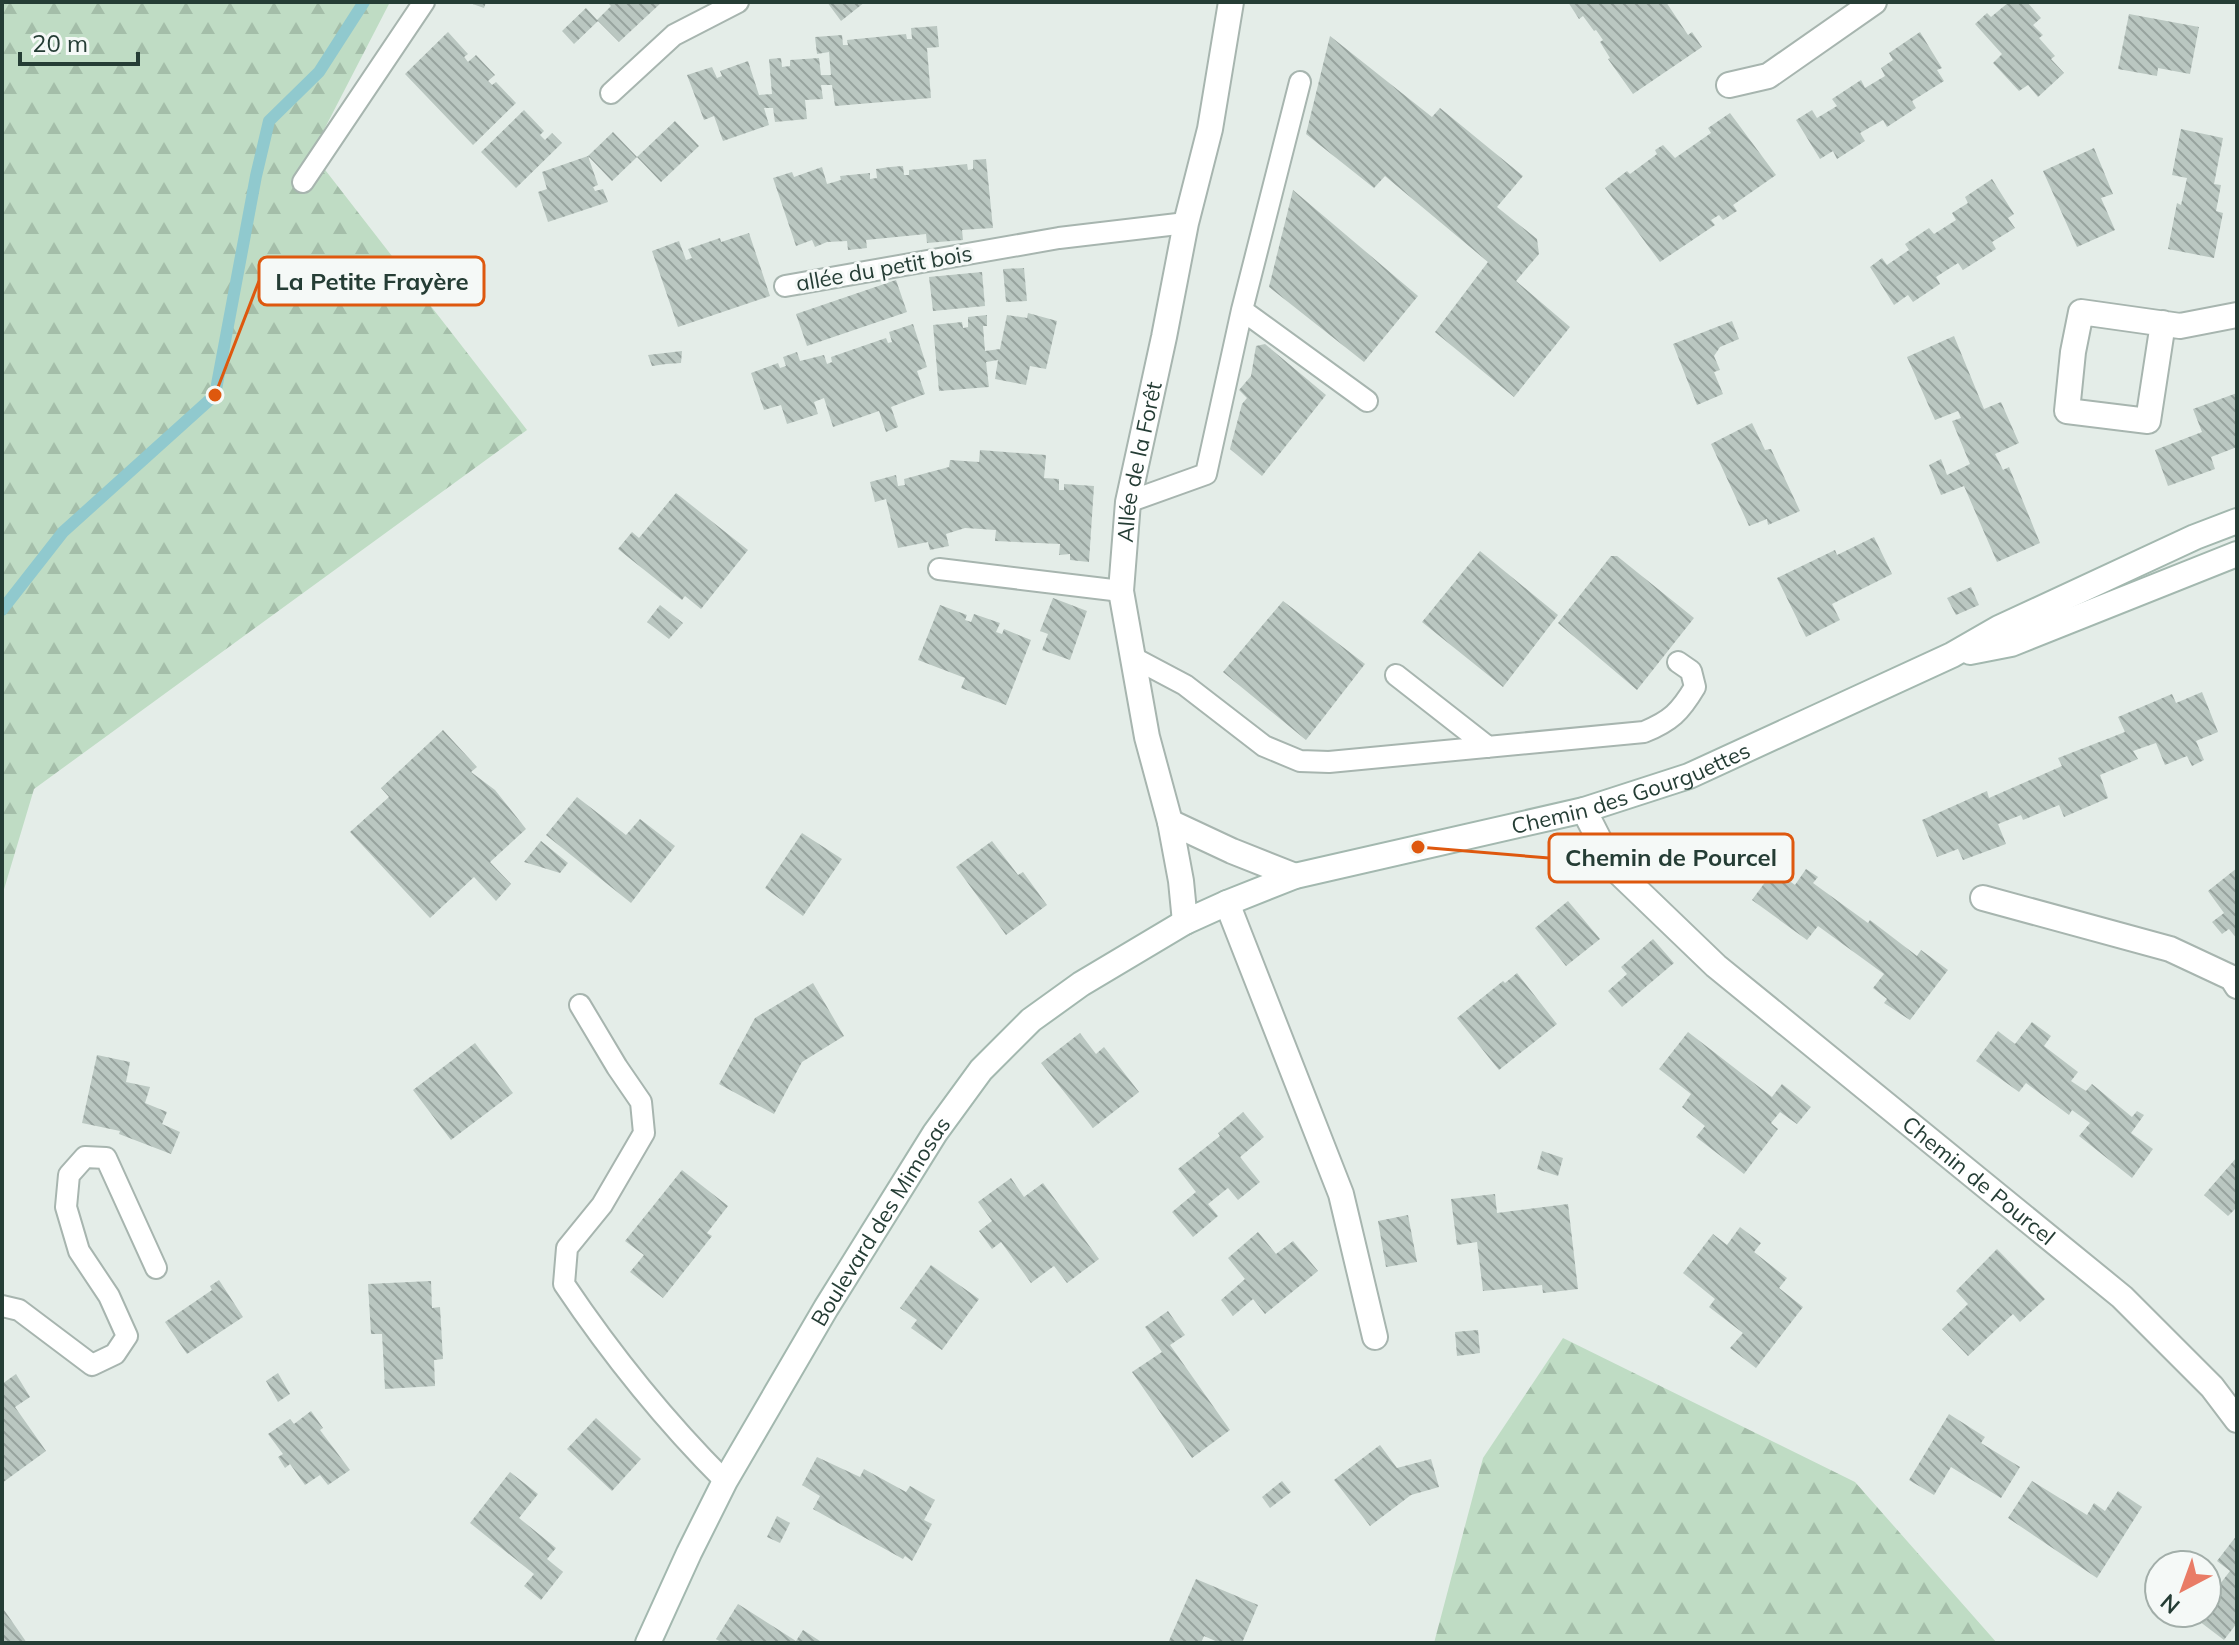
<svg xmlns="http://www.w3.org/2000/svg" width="2239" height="1645" font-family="Mulish,sans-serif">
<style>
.forest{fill:url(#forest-firs)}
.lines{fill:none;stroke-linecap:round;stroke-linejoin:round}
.stream{stroke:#90c9ce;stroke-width:12}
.building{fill:url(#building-back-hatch)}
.lane-casing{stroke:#a7b5af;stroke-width:24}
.street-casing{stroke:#a7b5af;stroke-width:28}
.secondary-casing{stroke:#a3b8af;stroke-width:28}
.lane{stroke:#fff;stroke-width:20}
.street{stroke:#fff;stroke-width:24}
.secondary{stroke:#fff;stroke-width:24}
.labels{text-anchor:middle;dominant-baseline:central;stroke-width:6;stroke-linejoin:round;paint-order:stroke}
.street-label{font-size:22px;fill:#253d35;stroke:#f5f9f7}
.leader{fill:none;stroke:#de580e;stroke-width:3}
.callout-dot{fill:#de580e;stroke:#f5f9f7;stroke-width:3}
.callout{fill:#f5f9f7;stroke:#de580e;stroke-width:3}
.callout-label{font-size:24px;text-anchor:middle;font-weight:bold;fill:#253d35}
</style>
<defs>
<pattern id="forest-firs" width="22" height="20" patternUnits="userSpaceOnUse" patternTransform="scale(2)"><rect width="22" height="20" fill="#bfdcc4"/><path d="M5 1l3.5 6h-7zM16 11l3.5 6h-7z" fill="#a4bea9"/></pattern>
<pattern id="building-back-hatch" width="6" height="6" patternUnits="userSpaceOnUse" patternTransform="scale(2)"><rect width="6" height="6" fill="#bac7c1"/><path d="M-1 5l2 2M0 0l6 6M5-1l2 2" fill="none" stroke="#97a39e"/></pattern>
</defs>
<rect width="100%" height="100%" fill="#e4ede8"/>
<path class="forest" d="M2 2H390L312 153 527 430 34 789 2 896Z
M1563 1338 1855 1482 1997 1643H1434L1483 1458Z"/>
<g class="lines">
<path class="stream" d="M2 610 63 532 215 395 256 176 269 121 319 72 364 2"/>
</g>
<path class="building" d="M467 2H486L484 8Z
M607 2H662L619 42 597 20 611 6Z
M827 2H865L841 21Z
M1568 2H1659L1661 4 1666 2 1688 35 1692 32 1702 47 1633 94 1608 59 1610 58 1600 42 1603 40 1596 30 1594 31 1583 16 1579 19Z
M2009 2H2027L2041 18 2033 25 2043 35 2039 38 2055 56 2051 59 2064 73 2038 97 2028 85 2019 91 1993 63 2002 54 1975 24 1987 13 1991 17Z
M586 8 598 21 574 44 562 31Z
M2129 14 2199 27 2190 74 2158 68 2157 76 2118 69Z
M937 26 939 47 927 48 931 98 835 106 832 85H821L823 99 805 100 807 119 775 122 773 108H764L769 125 723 141 714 116 704 120 687 75 712 67 717 78 722 76 720 71 748 61 759 95 772 94 769 59 781 58 782 67 790 66V60L819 58 821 75H831L829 52 817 54 815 37 842 35 843 45H848L847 40 877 37 906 34 907 39H912L911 28Z
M448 32 468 54 464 57 468 62 476 55 495 75 488 81 492 85 496 82 516 103 473 145 405 74Z
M1920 32 1942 68 1937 70 1944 81 1912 101 1916 108 1887 127 1883 120 1860 133 1865 141 1837 159 1833 151 1820 159 1796 120 1812 110 1817 118 1837 106 1832 99 1861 80 1865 88 1885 76 1881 68 1893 60 1889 53Z
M1330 36 1432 117 1440 108 1523 176 1497 207 1537 239 1539 254 1516 281 1570 327 1514 397 1435 332 1488 262 1385 176 1374 188 1306 134Z
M524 110 544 131 540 135 545 140 552 133 562 143 516 188 481 152Z
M1730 113 1776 175 1733 205 1737 211 1723 220 1719 215 1711 220 1715 225 1660 262 1605 188 1627 171 1630 174 1657 154 1655 150 1663 145 1675 158 1711 133 1708 128Z
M675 121 699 146 661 182 637 157 612 181 588 156 613 132 637 157Z
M2181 129 2223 138 2214 184 2221 185 2216 211 2223 213 2214 258 2168 249 2177 203 2181 205 2187 178 2172 175Z
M2094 148 2113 194 2101 198 2115 230 2077 247 2043 171Z
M588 156 598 185 593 187 595 191 603 189 608 202 548 222 538 192 547 189 542 172Z
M986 159 993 228 962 230 963 240 927 243 926 234 866 240 867 248 848 250 847 241 827 242 815 247 812 240 796 246 773 178 792 172 794 177 822 167 827 184 841 180 840 176 870 173V179L877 178 876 169 890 167 903 166 904 175H909V170L967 164 968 170 973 169V160Z
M1992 179 2014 214 2008 218 2015 228 1992 242 1996 249 1963 270 1958 263 1936 277 1940 284 1913 302 1908 295 1894 305 1870 267 1882 258 1887 265 1909 250 1905 244 1929 228 1934 234 1956 220 1952 213 1968 203 1965 197Z
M1293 190 1418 296 1364 362 1269 287Z
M749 233 770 296 678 327 652 251 679 241 686 260 692 258 688 249 720 238 721 242Z
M1024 268 1027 301 1006 302 1003 269Z
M982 272 985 306 933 311 929 277Z
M896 280 907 312 807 346 796 314Z
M1028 313 1057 321 1046 369 1030 366 1026 385 995 379 998 360 986 362 989 387 939 391 933 325 962 322 963 328 968 327V317L987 315V326H983L985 351 1000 349 1007 315 1027 318Z
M1732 321 1739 339 1720 347 1714 356 1720 370 1714 372 1723 394 1697 405 1673 344Z
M913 324 927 367 917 371 925 394 891 407 898 427 886 432 879 411 833 427 824 398 814 402 818 414 787 424 781 405 764 410 751 373 778 363 780 368 786 366 783 357 797 352 800 361 824 355 827 364 832 362 831 357 886 338 888 343 892 342 889 332Z
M1954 336 1984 409 2001 402 2019 443 1995 454 2003 470 2009 467 2040 543 1997 562 1964 486 1941 495 1929 465 1941 459 1947 475 1970 464 1952 421 1961 418 1958 411 1935 420 1907 357Z
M1265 344 1326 395 1262 476 1230 449 1242 404 1247 398 1239 390 1251 376 1256 346Z
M682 351 681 363 666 364 652 366 648 355Z
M2237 393V447L2211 457 2215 469 2168 486 2155 450 2202 432 2193 409Z
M1752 423 1765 450 1771 449 1800 511 1768 525 1767 519 1749 526 1711 444Z
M980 450 1046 455 1044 478 1059 479V490H1064V484L1094 486 1089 562 1070 560V554L1059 555 1060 544 995 541 996 530 965 528 946 534 949 546 930 550 928 542 898 548 886 499 875 502 870 482 896 475 898 486 905 485 904 479 949 467 950 460 979 462Z
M676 493 748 550 701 609 685 596 682 600 618 549 632 532 639 538Z
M1874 537 1892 574 1832 604 1840 620 1806 637 1777 578 1835 550 1837 555Z
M1480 551 1558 615 1503 687 1422 622Z
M1611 556H1617L1694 618 1637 690 1558 623Z
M1971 587 1979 605 1956 615 1947 598Z
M1053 598 1087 611 1070 660 1042 650 1048 634 1040 631Z
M1283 601 1365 664 1306 740 1223 672Z
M660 605 683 623 669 639 647 622Z
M940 605 967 615 965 620 971 622 974 614 1000 623 996 632 1002 634 1004 629 1031 640 1006 705 961 688 965 678 918 660Z
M2202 692 2218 732 2196 741 2204 760 2192 766 2187 756 2165 765 2156 743 2133 751 2138 759 2100 775 2108 798 2064 817 2059 805 2023 820 2021 815 1998 824 2006 844 1963 860 1958 849 1937 857 1922 820 1987 791 1989 798 2062 766 2058 758 2125 732 2118 717 2172 694 2176 703Z
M443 730 477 767 471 772 495 790 526 829 490 862 511 884 496 901 474 877 430 918 350 832 389 797 381 788Z
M577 797 626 835 640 819 675 846 631 903 546 835Z
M802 833 842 859 803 916 765 888Z
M541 841 568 863 560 873 524 862Z
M992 841 1018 875 1023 872 1047 905 1006 935 956 867Z
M2237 868V939L2229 929 2222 934 2212 922 2224 913 2208 891Z
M1806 869 1818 877 1813 883 1868 923 1870 920 1917 956 1921 950 1948 970 1910 1020 1884 1003 1887 999 1873 988 1884 974 1818 926 1807 940 1752 900 1774 870 1795 885Z
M1568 901 1600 939 1566 966 1535 928Z
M1653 939 1674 963 1622 1007 1608 991 1627 974 1621 967Z
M1517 973 1557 1024 1499 1070 1457 1018 1503 981 1505 983Z
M813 983 844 1036 802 1062 774 1114 719 1084 755 1018Z
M2032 1022 2051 1036 2044 1046 2078 1072 2071 1081 2086 1091 2092 1084 2132 1117 2137 1111 2144 1115 2131 1133 2153 1149 2132 1178 2079 1136 2090 1123 2072 1110 2069 1115 2026 1083 2019 1092 1976 1061 1998 1031 2015 1044Z
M1688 1032 1772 1097 1782 1084 1811 1107 1797 1124 1780 1112 1771 1123 1778 1129 1744 1174 1696 1137 1705 1126 1682 1107 1691 1094 1659 1069Z
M1080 1033 1096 1054 1104 1047 1139 1092 1093 1128 1041 1063Z
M475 1043 513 1093 451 1140 413 1090Z
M97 1055 130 1062 126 1082 150 1087 145 1103 167 1112 162 1124 180 1132 171 1154 119 1134 120 1131 82 1123Z
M1243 1112 1264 1137 1240 1157 1260 1182 1238 1200 1228 1188 1208 1204 1218 1216 1193 1237 1172 1212 1196 1192 1178 1169 1220 1136 1218 1133Z
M1542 1151 1563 1158 1558 1176 1537 1169Z
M2237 1157V1207L2228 1216 2204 1195Z
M682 1170 728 1206 707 1233 712 1236 663 1298 630 1272 644 1255 625 1241Z
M1011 1178 1024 1197 1043 1183 1099 1259 1067 1283 1054 1266 1031 1283 1001 1242 992 1249 979 1231 992 1221 978 1202Z
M1495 1194 1497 1213 1568 1204 1578 1289 1543 1293 1542 1285 1483 1291 1477 1242 1457 1245 1451 1199Z
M1408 1215 1417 1262 1386 1267 1378 1221Z
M1740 1227 1761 1243 1754 1252 1787 1278 1779 1288 1803 1307 1756 1368 1730 1348 1743 1333 1709 1307 1715 1299 1683 1273 1713 1234 1727 1245Z
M1258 1232 1276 1254 1293 1241 1318 1271 1265 1314 1253 1299 1233 1316 1221 1300 1245 1279 1228 1258Z
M1997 1249 2045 1299 2020 1322 2013 1314 1968 1356 1942 1329 1968 1304 1956 1291Z
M931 1265 979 1299 942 1350 911 1328 917 1320 900 1308Z
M219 1280 243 1317 187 1354 165 1322 212 1290 210 1286Z
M431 1281 432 1308 440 1307 443 1359 434 1360 435 1386 385 1389 382 1334H371L368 1284Z
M1168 1311 1185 1335 1170 1345 1230 1430 1192 1458 1132 1372 1162 1352 1145 1327Z
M1478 1330 1480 1353 1457 1356 1455 1332Z
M278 1373 290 1394 278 1402 266 1381Z
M16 1374 30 1397 15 1407 46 1451 2 1483V1384Z
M311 1411 323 1428 320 1430 350 1470 328 1485 320 1475 305 1485 290 1464 285 1468 278 1457 283 1454 268 1434 290 1419 294 1424Z
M1949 1414 1985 1437 1981 1443 2020 1467 2001 1498 1951 1467 1934 1495 1909 1480Z
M596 1418 641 1459 612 1491 567 1449Z
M1380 1445 1397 1468 1431 1459 1439 1487 1411 1495 1370 1526 1334 1480Z
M817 1457 860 1477 864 1469 906 1492 910 1486 935 1500 924 1520 932 1524 912 1561 905 1556 903 1559 813 1509 820 1496 802 1485Z
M510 1472 538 1494 519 1518 556 1548 547 1559 563 1572 541 1600 524 1586 534 1574 470 1523Z
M1282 1481 1291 1492 1270 1508 1262 1497Z
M2032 1481 2087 1515 2094 1503 2105 1511 2118 1491 2142 1507 2097 1578 2008 1518Z
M777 1516 790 1523 780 1543 767 1537Z
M2237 1535V1623L2224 1640 2195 1618 2198 1613H2207V1601L2230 1571 2217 1561Z
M1196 1579 1258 1605 1242 1643H1220L1204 1636 1201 1643H1168Z
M738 1604 796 1641 803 1630 823 1643H723L716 1639Z
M2 1607 27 1643H2Z"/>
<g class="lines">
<defs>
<path id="lane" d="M611 93 674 35 738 2
M303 182 424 2
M785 286 1059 238 1186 223
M1242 310 1367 401
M1128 502 1206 474 1242 310 1300 82
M939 569 1121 591
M1134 658 1185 685 1264 746 1300 761 1329 762 1644 732C1671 721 1680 712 1695 687L1691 671 1678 662
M1396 675 1488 747
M580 1005 617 1067 641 1102 644 1133 602 1205 567 1248 564 1284C611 1354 665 1421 725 1481
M2 1306 19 1310 92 1365 115 1354 127 1336 109 1296 79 1251 66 1207 69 1175 85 1157 106 1158 156 1268"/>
<g id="street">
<path d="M1729 85 1768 76 1874 2"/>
<path d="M2163 323 2148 421 2067 411 2073 352 2081 312 2180 326 2237 315"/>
<path id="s1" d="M1584 810 1613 867 1716 966 2122 1297 2212 1387 2237 1420"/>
<path d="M1170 822 1232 851 1295 876"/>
<path d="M1983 898 2170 949 2232 978 2237 986"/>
<path d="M1227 903 1341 1194 1375 1337"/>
<path id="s2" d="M1185 922 1181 881 1170 822 1147 737 1121 591 1128 502 1164 337 1186 223 1210 129 1231 2"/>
</g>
<g id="secondary">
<path d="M1970 652 2011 644 2237 554"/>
<path id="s3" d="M648 1643 689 1553 725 1481 826 1308 935 1133 981 1070 1031 1020 1081 984 1185 922 1227 903 1295 876 1584 810 1689 776 1952 655 1999 628 2195 537 2237 521"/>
</g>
</defs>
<use href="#lane" class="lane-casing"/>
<use href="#street" class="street-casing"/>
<use href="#secondary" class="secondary-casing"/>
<use href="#lane" class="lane"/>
<use href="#street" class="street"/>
<use href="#secondary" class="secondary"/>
</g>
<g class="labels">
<g class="street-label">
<text transform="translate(884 268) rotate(-10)">allée du petit bois</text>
<text stroke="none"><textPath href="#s2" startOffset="468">Allée de la Forêt</textPath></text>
<text stroke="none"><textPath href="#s3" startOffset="1384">Chemin des Gourguettes</textPath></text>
<text stroke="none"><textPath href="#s1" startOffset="546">Chemin de Pourcel</textPath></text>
<text stroke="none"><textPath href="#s3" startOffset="482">Boulevard des Mimosas</textPath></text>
</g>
</g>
<path class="leader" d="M215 395L259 281M1418 847L1549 858"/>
<g class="callout-dot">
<circle cx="215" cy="395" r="8"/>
<circle cx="1418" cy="847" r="8"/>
</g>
<g class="callout">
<rect x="259" y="257" width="225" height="48" rx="8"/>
<rect x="1549" y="834" width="244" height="48" rx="8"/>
</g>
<g class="callout-label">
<text x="372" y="290">La Petite Frayère</text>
<text x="1671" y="866">Chemin de Pourcel</text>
</g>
<rect width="2239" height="1645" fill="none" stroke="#253d35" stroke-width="8"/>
<g transform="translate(2183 1589) rotate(221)"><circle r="38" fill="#f5f9f7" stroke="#a2aea9" stroke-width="2"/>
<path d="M0-6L14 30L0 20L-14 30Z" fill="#e97c66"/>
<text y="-12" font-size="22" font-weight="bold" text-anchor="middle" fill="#253d35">N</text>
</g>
<path d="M20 52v12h118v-12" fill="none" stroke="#253d35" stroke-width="4"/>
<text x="32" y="52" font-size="24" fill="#253d35" stroke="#f5f9f7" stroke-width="6" paint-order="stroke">20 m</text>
</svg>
